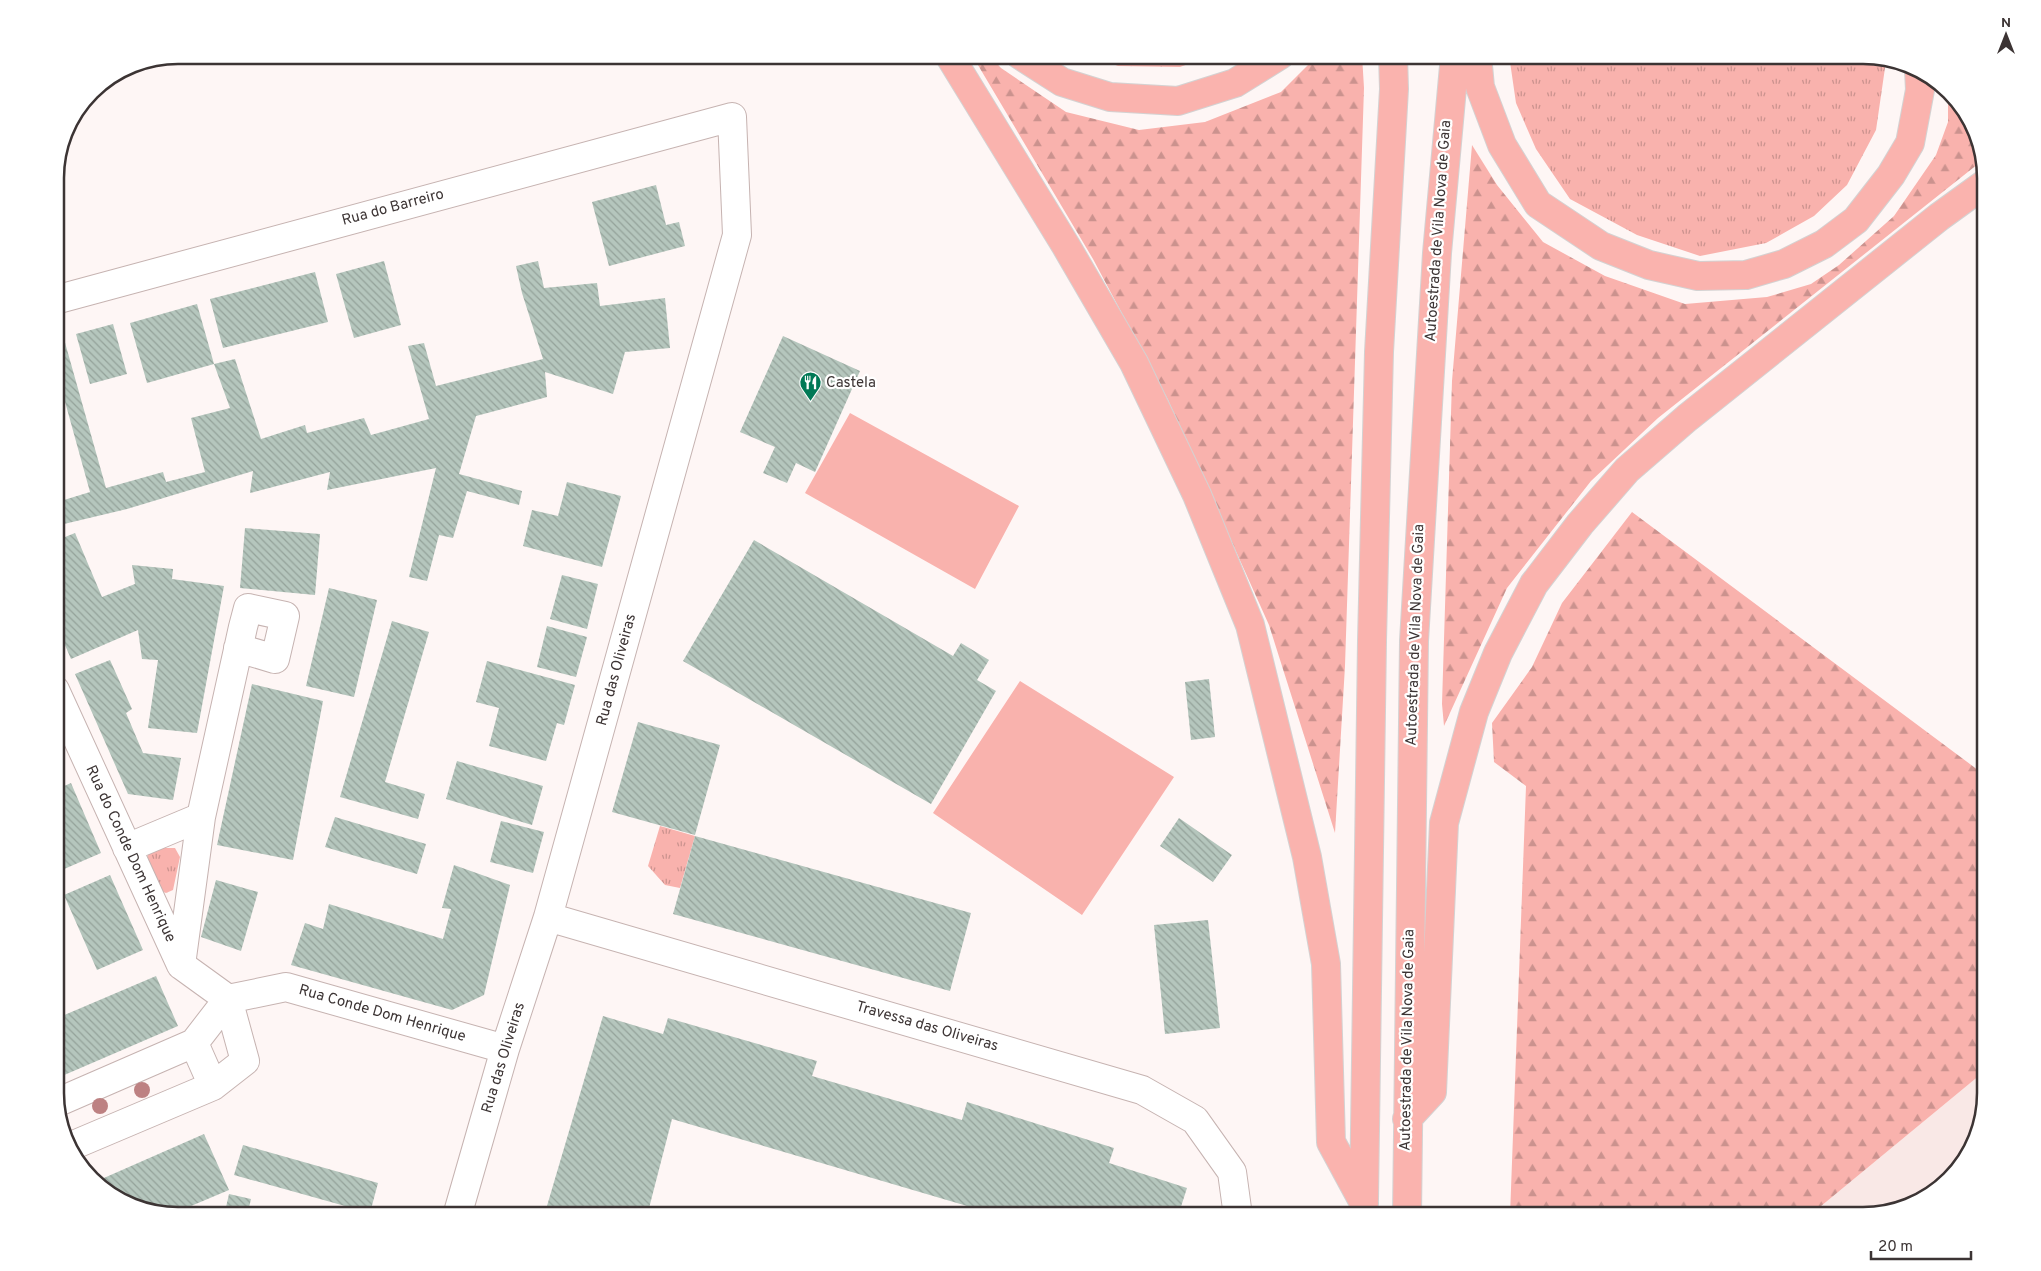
<svg xmlns="http://www.w3.org/2000/svg" width="2041" height="1271" font-family="Overpass,sans-serif">
<style>
.built{fill:#f9e8e6}
.grass{fill:url(#grass-tufts)}
.forest{fill:url(#forest-firs)}
.pitch{fill:#f9b2ad}
.building{fill:url(#building-back-hatch)}
.lines{fill:none;stroke-linecap:round;stroke-linejoin:round}
.street-casing{stroke:#c6b3b1;stroke-width:30}
.highway-casing{stroke:#d4d2d2;stroke-width:30}
.street{stroke:#fff;stroke-width:28}
.highway{stroke:#fab3ae;stroke-width:28}
.tree{fill:#bd8182}
.labels{text-anchor:middle;dominant-baseline:central;stroke-width:4.5;stroke-linejoin:round;paint-order:stroke}
.street-label{font-size:15px;fill:#3c3434;stroke:#fff}
.poi-label{font-size:15px;fill:#3c3434;stroke:#fff;text-anchor:start}
.rim{fill:none;stroke:#3c3434;stroke-width:2.5}
</style>
<defs>
<pattern id="grass-tufts" width="24" height="20" patternUnits="userSpaceOnUse" patternTransform="scale(1.25)"><rect width="24" height="20" fill="#f9b2ad"/><path d="M3 7l-1-3M5 7V3M7 7l1-3M15 17l-1-3M17 17v-4M19 17l1-3" fill="none" stroke="#cb928e"/></pattern>
<pattern id="forest-firs" width="22" height="20" patternUnits="userSpaceOnUse" patternTransform="scale(1.25)"><rect width="22" height="20" fill="#f9b2ad"/><path d="M5 1l3.5 6h-7zM16 11l3.5 6h-7z" fill="#cb928e"/></pattern>
<pattern id="building-back-hatch" width="6" height="6" patternUnits="userSpaceOnUse" patternTransform="scale(1.25)"><rect width="6" height="6" fill="#b5c6bd"/><path d="M-1 5l2 2M0 0l6 6M5-1l2 2" fill="none" stroke="#94a29a"/></pattern>
</defs>
<rect width="100%" height="100%" fill="#fef6f5"/>
<path class="built" d="M1986 1070V1093L1969 1155 1925 1199 1863 1216H1809Z"/>
<path class="grass" d="M1089 55H1213L1180 67 1118 66Z
M1509 55H1863L1886 61 1876 130 1847 185 1814 216 1766 243 1700 256 1637 235 1570 199 1536 149 1516 103Z
M660 826 695 836 680 888 665 885 648 866Z
M157 848H175L180 857 173 890 166 893 161 891 147 859 149 852Z"/>
<path class="forest" d="M972 55H989L1001 68 1066 112 1139 130 1205 122 1281 92 1318 55H1362L1364 88 1345 666 1335 833 1269 625 1168 400 1093 259Z
M1948 95 1969 116 1983 160 1658 418 1591 481 1507 588 1444 726 1442 704 1452 381 1472 145 1497 185 1543 242 1605 276 1685 304 1767 297 1811 284 1839 265 1894 216 1936 155 1948 122Z
M1632 512 1986 776V1070L1809 1216H1510L1526 786 1494 762 1492 723 1532 667 1562 603Z"/>
<path class="pitch" d="M850 413 1019 506 975 589 805 493Z
M1020 681 1174 777 1082 915 933 813Z"/>
<path class="building" d="M656 185 666 225 679 222 685 246 609 266 592 202Z
M384 261 401 325 354 338 336 274Z
M538 261 544 288 597 283 600 306 665 298 670 348 625 352 613 394 545 372 547 397 476 416 459 474 522 491 519 505 467 491 453 538 439 535 427 581 409 577 436 468 327 490 330 472 250 493 253 471 127 509 64 524 55 507V479L64 500 90 492 59 380 55 382V341L64 339 106 488 163 472 166 482 205 472 191 418 230 408 214 364 235 359 261 439 305 425 307 433 364 418 371 435 429 419 408 346 424 343 436 386 543 359 522 293 516 266Z
M315 272 328 322 223 348 210 299Z
M197 304 214 364 147 383 130 323Z
M113 324 127 374 90 384 76 334Z
M783 336 860 371 815 472 796 463 787 483 763 473 775 447 740 432Z
M567 482 621 496 602 567 523 546 532 510 558 516Z
M245 528 320 534 315 595 240 588Z
M75 533 102 597 135 584 132 565 173 569 172 579 224 586 197 733 148 728 158 660 142 659 138 630 71 659 55 622V541Z
M754 540 953 656 961 643 989 660 977 680 996 691 931 804 683 661Z
M562 575 598 584 587 629 550 619Z
M329 588 377 600 354 697 306 686Z
M392 621 429 632 385 782 425 794 418 819 340 797Z
M547 626 587 637 576 677 537 667Z
M110 660 132 709 126 713 143 753 181 758 173 800 128 794 75 674Z
M487 661 575 685 564 725 557 723 546 761 489 746 499 708 476 702Z
M1209 679 1215 737 1191 740 1185 682Z
M252 684 323 701 293 860 217 845Z
M638 722 720 745 695 835 612 812Z
M457 761 543 786 532 825 446 799Z
M71 783 101 853 55 873V790Z
M335 817 426 844 417 874 325 847Z
M1179 818 1232 855 1213 882 1160 846Z
M501 821 544 832 533 873 490 862Z
M695 836 971 913 950 991 673 914Z
M454 865 510 885 484 995 452 1010 291 965 305 923 323 929 329 904 443 939 451 909 442 908Z
M110 875 143 950 97 970 64 895Z
M216 880 258 892 241 951 201 937Z
M1208 920 1220 1028 1165 1034 1154 925Z
M156 976 178 1026 55 1079V1019Z
M603 1016 663 1034 668 1018 817 1061 812 1076 962 1120 967 1102 1114 1148 1109 1163 1187 1188 1178 1216H1001L672 1119 647 1216H544Z
M204 1134 229 1190 172 1214 116 1199 97 1181Z
M243 1145 378 1183 370 1213 234 1175Z
M229 1194 251 1199 247 1216H224Z"/>
<g class="lines">
<defs>
<path id="street" d="M55 300 732 117 737 235 548 917 505 1049 457 1216
M55 690 181 965 228 999
M127 848 201 817
M548 917 1142 1090 1195 1120 1232 1172 1238 1216
M181 965 201 817 243 627 248 608 285 616 275 659 238 648
M228 999 286 987 505 1049
M194 1043 213 1086
M56 1103 194 1043 228 999
M69 1147 213 1086 245 1061 228 999"/>
<path id="highway" d="M949 55 1066 246 1134 363 1197 495 1250 625 1307 857 1326 964 1331 1142 1364 1203
M1020 55 1062 82 1110 97 1178 101 1235 83 1280 55
M1477 55 1480 87 1502 145 1538 204 1601 246 1649 265 1698 276 1746 275 1784 264 1824 244 1856 220 1891 175 1910 143 1920 90 1919 70
M1407 1119 1432 1092 1444 823 1474 712 1498 653 1534 584 1580 524 1627 470 1687 418 1939 217 1986 183
M1364 1200 1372 641 1379 352 1394 89 1393 55
M1407 1216 1414 641 1437 253 1455 55"/>
</defs>
<use href="#street" class="street-casing"/>
<use href="#highway" class="highway-casing"/>
<use href="#street" class="street"/>
<use href="#highway" class="highway"/>
</g>
<g class="tree">
<circle cx="142" cy="1090" r="8"/>
<circle cx="100" cy="1106" r="8"/>
</g>
<defs>
<symbol id="restaurant-pin" viewBox="-11 -11 22 30"><path d="M0 17L-7.5 6A9.5 9.5 0 1 1 7.5 6Z" fill="#007956" stroke="#fff"/><path d="M-5-6h1v4h1v-4h1v4h1v-4h1v5L-1.5 .5V6h-2V.5L-5-1ZM5-6V6H3V1.5H1.5Q1.5-4 5-6Z" fill="#fff"/></symbol>
</defs>
<g fill-rule="evenodd">
<use href="#restaurant-pin" x="798" y="370" width="25" height="34"/>
</g>
<g class="labels">
<g class="street-label">
<text transform="translate(393 208) rotate(-15)">Rua do Barreiro</text>
<text transform="translate(1439 231) rotate(-86)">Autoestrada de Vila Nova de Gaia</text>
<text transform="translate(1416 635) rotate(-88)">Autoestrada de Vila Nova de Gaia</text>
<text transform="translate(617 670) rotate(-75)">Rua das Oliveiras</text>
<text transform="translate(130 854) rotate(65)">Rua do Conde Dom Henrique</text>
<text transform="translate(382 1014) rotate(16)">Rua Conde Dom Henrique</text>
<text transform="translate(927 1027) rotate(16)">Travessa das Oliveiras</text>
<text transform="translate(1408 1040) rotate(-89)">Autoestrada de Vila Nova de Gaia</text>
<text transform="translate(504 1058) rotate(-73)">Rua das Oliveiras</text>
</g>
<g class="poi-label">
<text x="826" y="383">Castela</text>
</g>
</g>
<path d="M0 0H2041V1271H0ZM178 64H1863A114 114 0 0 1 1977 178V1093A114 114 0 0 1 1863 1207H178A114 114 0 0 1 64 1093V178A114 114 0 0 1 178 64Z" fill="#fff" fill-rule="evenodd"/>
<path class="rim" d="M178 64H1863A114 114 0 0 1 1977 178V1093A114 114 0 0 1 1863 1207H178A114 114 0 0 1 64 1093V178A114 114 0 0 1 178 64Z"/>
<g transform="translate(2006 35)" stroke="#ffffff" stroke-width="4" paint-order="stroke">
<path d="M0-4L9 19L0 12L-9 19Z" fill="#3c3434"/>
<text y="-8" font-size="14" font-weight="bold" text-anchor="middle" fill="#3c3434">N</text>
</g>
<path d="M1871 1251v8h100v-8" fill="none" stroke="#3c3434" stroke-width="2.5"/>
<text x="1878" y="1251" font-size="15" fill="#3c3434" stroke="#ffffff" stroke-width="4" paint-order="stroke">20 m</text>
</svg>
